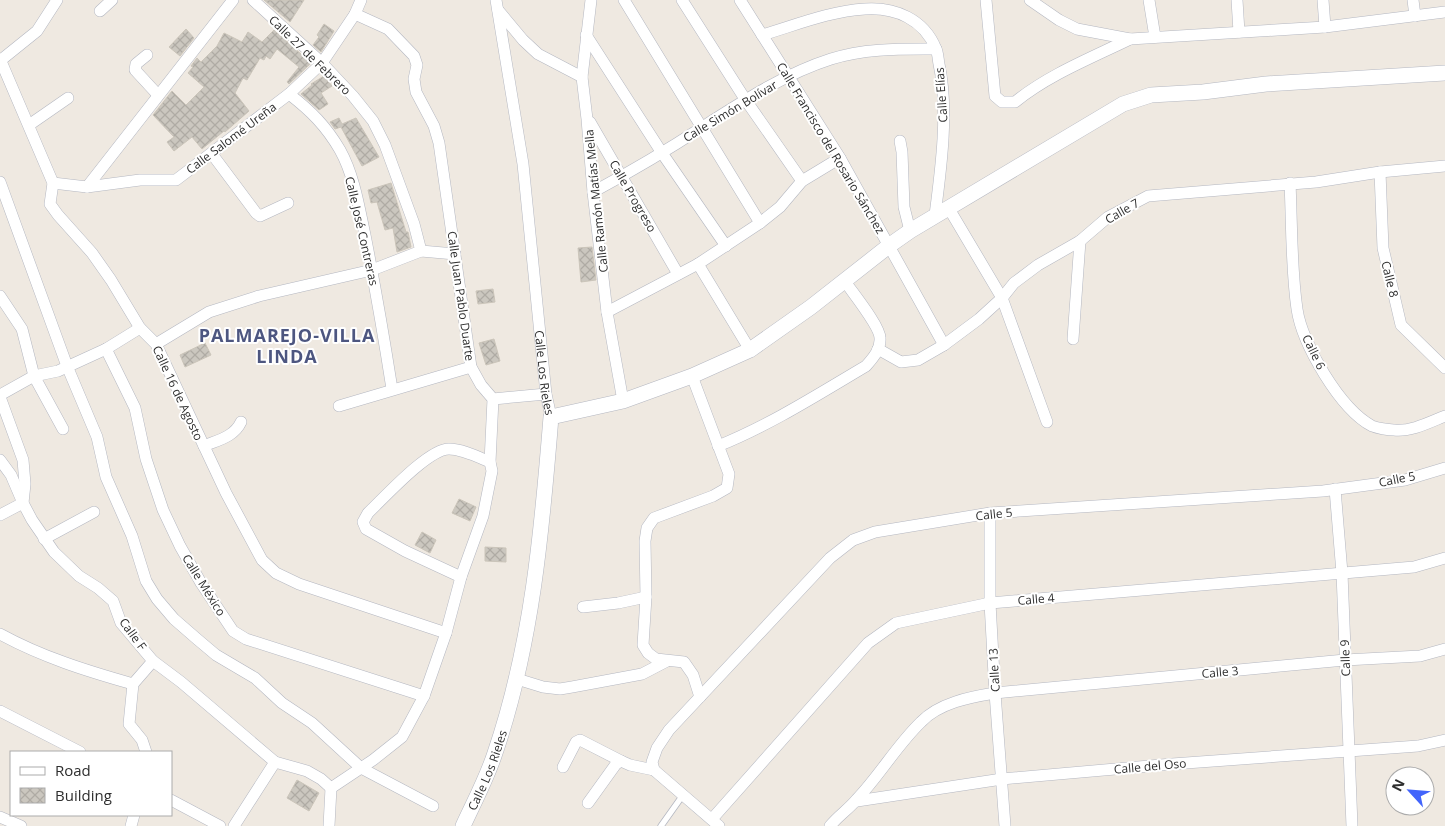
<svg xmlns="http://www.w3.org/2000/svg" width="1445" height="826" font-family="'Open Sans',sans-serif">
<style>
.building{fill:url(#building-cross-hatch);stroke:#cbc5ba}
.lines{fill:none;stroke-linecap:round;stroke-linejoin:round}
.lane-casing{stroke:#b4b7c1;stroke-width:7}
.street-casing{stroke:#b4b7c1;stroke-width:12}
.secondary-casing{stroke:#b4b7c1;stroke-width:16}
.lane{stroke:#fff;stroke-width:5.5}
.street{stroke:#fff;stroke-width:11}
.secondary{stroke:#fff;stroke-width:15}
.labels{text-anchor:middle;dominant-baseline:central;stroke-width:4;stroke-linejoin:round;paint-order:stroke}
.street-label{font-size:12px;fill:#2e2e2e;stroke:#fff}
.district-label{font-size:18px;font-weight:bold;letter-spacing:1px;fill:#4d5680;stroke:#fff}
</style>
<defs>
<pattern id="building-cross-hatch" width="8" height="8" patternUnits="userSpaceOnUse" patternTransform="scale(1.25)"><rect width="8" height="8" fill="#cbc7bf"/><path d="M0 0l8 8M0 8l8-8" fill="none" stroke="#afaba4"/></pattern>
</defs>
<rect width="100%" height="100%" fill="#efe9e1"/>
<path class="building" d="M264 0H304L290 22Z
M324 24 334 31 321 52 313 45 319 37 317 35Z
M186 29 194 38 180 56 169 47Z
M274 30 311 63 289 84 287 82 299 67 277 49 270 59 266 56 264 60 260 58 247 80 243 78 235 93 249 111 225 132 224 131 202 149 192 137 174 151 167 142 174 137 153 115 172 91 186 105 204 87 188 73 193 67 191 66 197 58 201 62 217 46 224 33 242 42 248 32 262 42Z
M324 76 332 86 321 93 328 104 319 110 301 94 312 85 311 84Z
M339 118 342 124 356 118 379 157 362 166 341 127 335 129 330 122Z
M391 183 406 232H408L411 247 397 252 393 228 385 230 377 202 371 203 368 190Z
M592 247 596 280 581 282 578 248Z
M493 289 495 302 478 304 476 291Z
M494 339 500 361 486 365 479 343Z
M205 343 211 355 185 367 180 355Z
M459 499 476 507 470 521 452 513Z
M422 532 436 540 430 553 415 545Z
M485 547 506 548V562L485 561Z
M297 780 319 793 309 811 287 798Z"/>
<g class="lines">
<defs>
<path id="lane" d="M661 826 683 795"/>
<g id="street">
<path d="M253 0 322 63 353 96 373 121 385 145 414 224 421 251"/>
<path id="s1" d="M496 0 523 164 546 394 551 417"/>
<path d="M591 0 582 77 587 119 593 192 607 312 623 401"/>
<path d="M624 0 760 223"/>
<path d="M682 0 745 99 802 181"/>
<path d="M740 0 840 158 944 345"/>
<path d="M986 0 995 96 1002 102H1015C1048 75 1091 58 1130 39"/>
<path d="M1030 0 1059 20 1077 29 1130 39 1325 27 1445 12"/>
<path d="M1149 0 1155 37"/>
<path d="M1237 0 1239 32"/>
<path d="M1323 0 1325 27"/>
<path d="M1413 0 1415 16"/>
<path d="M498 10 523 40 538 54 582 77"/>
<path d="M100 11 112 0"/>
<path d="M586 35 662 153 726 246"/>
<path d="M762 35C796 25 830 11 865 9 895 7 924 19 936 49 938 53 938 59 939 64 949 109 941 169 935 215"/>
<path d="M147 55 136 64 135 70 158 95"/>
<path d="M0 59 53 183 50 204 58 215 92 253 111 280 140 328 156 344 226 493 262 560 276 573 299 584 446 633"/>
<path d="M1 60 37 31 57 0"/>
<path d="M289 94C311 111 326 126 340 150 354 175 359 207 365 235 375 286 384 338 392 389"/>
<path d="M590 122 678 274"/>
<path d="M29 125 68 98"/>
<path d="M900 141 902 152 904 207 910 231"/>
<path d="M212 154 256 213 260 216 288 203"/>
<path d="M1380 172 1383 248 1401 325 1445 368"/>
<path d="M0 182 67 366 97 437 106 477 132 536 146 581 157 599 174 619 197 639 216 655 255 678 282 703 312 723 361 768 433 806"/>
<path d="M53 183 87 187 140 180H176L289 94 322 63 355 14 361 0"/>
<path d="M1290 183C1292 225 1291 268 1297 309 1302 344 1340 409 1372 426 1377 428 1388 430 1394 430 1411 432 1430 422 1445 416"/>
<path d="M87 187 233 0"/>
<path d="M593 192C630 172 666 151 701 128 742 102 784 74 831 59 865 48 901 49 936 49"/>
<path d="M948 207 1002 298 1047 422"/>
<path d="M698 264 750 350"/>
<path d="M0 296 22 329 34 376 63 429"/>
<path d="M607 312 698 264 760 223 780 207 802 181 840 158"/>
<path d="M1073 339 1080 241"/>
<path d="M156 344 209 312 259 296 372 270 421 251 455 254"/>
<path d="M106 349 135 408 146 459 163 510 180 546 201 583 233 631 246 639 424 696"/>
<path d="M878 349 901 362 918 360 944 345 979 319 1002 298 1014 283 1038 265 1080 241 1108 217 1148 196 1316 182 1380 172 1445 166"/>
<path d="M692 376 729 474 727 488 713 496 654 518 647 528 645 541 646 597 643 645 648 653 656 659 684 662 693 675 700 697"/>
<path d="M0 395 34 376 58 371 106 349 140 328"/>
<path d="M0 397 23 460 25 484 23 503 32 520 54 552 79 576 98 588 113 601 121 623 153 661 181 682 275 762 307 771 321 779 331 788"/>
<path d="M493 399 546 394"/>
<path d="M339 406 471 367"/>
<path d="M204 446C218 440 234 437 241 422"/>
<path d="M718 446C770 425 817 395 866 366 873 358 881 349 880 338 880 326 852 292 844 280"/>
<path d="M0 460 11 475 23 503 0 515"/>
<path d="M1335 489 1342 573 1352 826"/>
<path d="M990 513V603L995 693 1005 826"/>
<path d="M44 539 94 512"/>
<path d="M461 577 405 551 366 529 363 522 368 513C384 498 428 449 449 449 462 449 478 457 490 462"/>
<path d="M583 607 618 603 646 597"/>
<path d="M0 634C42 657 87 671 133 684"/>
<path d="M517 679 543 687 560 689 572 687 642 674 667 661"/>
<path d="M0 711 80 752"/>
<path d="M146 752 142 740 129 724 133 684 153 661"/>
<path d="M563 767 576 742 580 740 621 761"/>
<path d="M654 770 652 762 657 748 669 730 830 558 853 540 875 532 990 513 1323 491 1405 480 1445 468"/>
<path d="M331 788 373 760 402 737 424 696 446 633 461 577 483 516 492 471 490 462 493 399 481 385 471 367 439 143 434 126 416 92 414 79 417 65 414 56 388 29 355 14"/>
<path d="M171 800 220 826"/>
<path d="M857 801 1002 779 1172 764 1418 746 1445 740"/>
<path d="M588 803 616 764 621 761 630 765 654 770 719 826"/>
<path d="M0 817 21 826"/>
<path d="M712 819 868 643 896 623 990 603 1414 567 1445 558"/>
<path d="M131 826 134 815"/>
<path d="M234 826 275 762"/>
<path d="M329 826 331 788"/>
<path d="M830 826C838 816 849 809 857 799 880 775 897 745 921 722 939 703 970 697 995 693L1345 660 1420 656 1445 649"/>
</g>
<g id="secondary">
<path id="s2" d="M463 826C474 802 487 778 495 753 532 645 542 530 551 417L623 401 692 376 750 350 811 307 890 245 910 231 1123 104 1151 95 1203 92 1266 84 1445 73"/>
</g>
</defs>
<use href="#lane" class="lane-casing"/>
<use href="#street" class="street-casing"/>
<use href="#secondary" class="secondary-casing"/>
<use href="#lane" class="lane"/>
<use href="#street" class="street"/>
<use href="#secondary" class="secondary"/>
</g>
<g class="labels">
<g class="street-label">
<text transform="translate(310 55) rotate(44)">Calle 27 de Febrero</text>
<text transform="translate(941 95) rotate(-94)">Calle Elías</text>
<text transform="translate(730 111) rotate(-31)">Calle Simón Bolívar</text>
<text transform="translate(231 138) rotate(-37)">Calle Salomé Ureña</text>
<text transform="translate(831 148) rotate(59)">Calle Francisco del Rosario Sánchez</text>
<text transform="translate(633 196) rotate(60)">Calle Progreso</text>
<text transform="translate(596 201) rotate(-96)">Calle Ramón Matías Mella</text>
<text transform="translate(1122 211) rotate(-30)">Calle 7</text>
<text transform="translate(362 231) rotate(77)">Calle José Contreras</text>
<text transform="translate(1390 279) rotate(76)">Calle 8</text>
<text transform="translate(461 296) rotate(82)">Calle Juan Pablo Duarte</text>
<text transform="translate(1314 352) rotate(64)">Calle 6</text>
<text stroke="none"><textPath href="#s1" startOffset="376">Calle Los Rieles</textPath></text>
<text transform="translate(178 393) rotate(65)">Calle 16 de Agosto</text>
<text transform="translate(1397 479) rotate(-11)">Calle 5</text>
<text transform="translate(994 514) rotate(-6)">Calle 5</text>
<text transform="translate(204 585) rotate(58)">Calle México</text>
<text transform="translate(1036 599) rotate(-5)">Calle 4</text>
<text transform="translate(133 634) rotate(54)">Calle F</text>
<text transform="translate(1345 658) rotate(-92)">Calle 9</text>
<text transform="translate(994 670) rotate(-93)">Calle 13</text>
<text transform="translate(1220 672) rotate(-5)">Calle 3</text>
<text transform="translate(1150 766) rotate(-5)">Calle del Oso</text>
<text stroke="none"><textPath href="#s2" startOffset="61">Calle Los Rieles</textPath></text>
</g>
<g class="district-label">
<text x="287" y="335">PALMAREJO-VILLA<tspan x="287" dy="21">LINDA</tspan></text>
</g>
</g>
<rect x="10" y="751" width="162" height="65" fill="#ffffff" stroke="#ababab"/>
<rect x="20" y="767" width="25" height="8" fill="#ffffff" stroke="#ababab"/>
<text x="55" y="776" font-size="15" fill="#2e2e2e">Road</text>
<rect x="20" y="788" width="25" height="15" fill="url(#building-cross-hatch)" stroke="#ababab"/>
<text x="55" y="801" font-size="15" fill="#2e2e2e">Building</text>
<g transform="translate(1410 791) rotate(296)"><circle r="24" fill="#ffffff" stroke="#ababab"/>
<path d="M0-4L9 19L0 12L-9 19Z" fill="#4264fb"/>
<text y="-8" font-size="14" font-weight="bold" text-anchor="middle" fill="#2e2e2e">N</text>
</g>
</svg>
